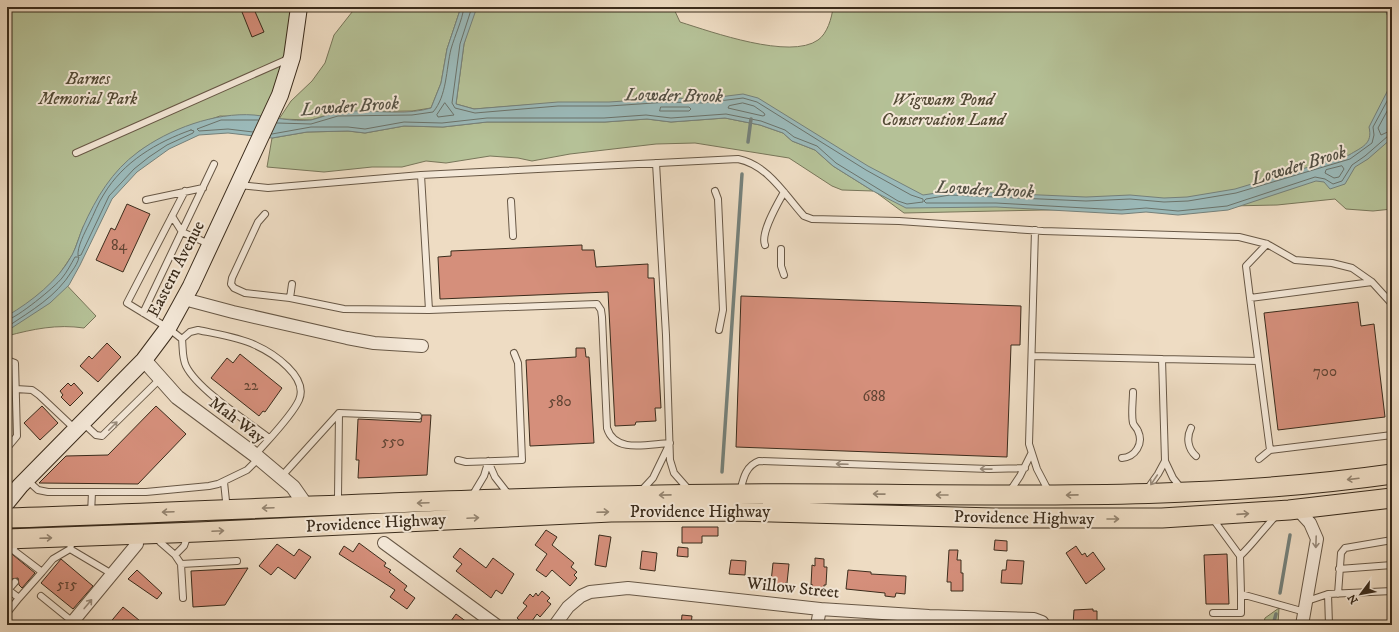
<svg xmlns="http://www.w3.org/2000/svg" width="1399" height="632" font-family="'IM FELL DW Pica',serif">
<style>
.green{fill:#b5c197;stroke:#78765a}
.water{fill:#9bbaba;stroke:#75817b}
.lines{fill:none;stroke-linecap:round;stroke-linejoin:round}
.shore{stroke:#6b736b;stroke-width:1}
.stream{stroke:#75817b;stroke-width:3.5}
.building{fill:#d58f7b;stroke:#3b2c1c}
.service-casing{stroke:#685846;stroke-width:8}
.minor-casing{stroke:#685846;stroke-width:14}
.tertiary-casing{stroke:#685846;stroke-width:16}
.secondary-casing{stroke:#3b2c1c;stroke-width:18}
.trunk-casing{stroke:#3b2c1c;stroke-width:21}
.service{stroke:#f4e8d8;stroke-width:6}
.minor{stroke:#f4e8d8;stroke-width:12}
.tertiary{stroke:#f4e8d8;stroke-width:14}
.secondary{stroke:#f4e8d8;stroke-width:16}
.trunk{stroke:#eedcc3;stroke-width:19}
.oneway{stroke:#988a7a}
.oneway2{stroke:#948470}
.labels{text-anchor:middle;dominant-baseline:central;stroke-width:4;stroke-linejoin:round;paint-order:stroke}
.number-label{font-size:15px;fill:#624534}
.park-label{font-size:17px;font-style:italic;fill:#534a35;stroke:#f4e8d8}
.street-label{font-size:17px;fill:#3b2c1c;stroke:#f4e8d8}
.water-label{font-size:18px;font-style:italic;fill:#535044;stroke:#f4e8d8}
</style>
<rect width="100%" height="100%" fill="#eedcc3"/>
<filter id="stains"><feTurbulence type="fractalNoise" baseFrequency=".005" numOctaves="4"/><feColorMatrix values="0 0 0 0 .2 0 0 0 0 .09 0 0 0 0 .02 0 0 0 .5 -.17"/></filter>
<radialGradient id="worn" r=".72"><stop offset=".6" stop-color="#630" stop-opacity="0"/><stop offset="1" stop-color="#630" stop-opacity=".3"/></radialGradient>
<path class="green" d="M7 7H299L270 118 220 116 180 130 158 140 138 152 83 227 73 254 58 276 96 316 84 328C57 324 33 329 7 336Z
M356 7H461L447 49 441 83 431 108 412 111 337 112 311 120 279 119 291 101 312 81 325 63 334 35Z
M474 7H673L680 22C712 32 790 60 818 40 827 34 832 18 833 7H1392V209L1373 211 1346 209 1335 199 1277 205 904 213 763 109 527 105 474 109 456 104 464 44Z
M725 118 760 125 783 133 792 141 815 150 833 166 873 191 842 190 832 186 789 158 695 143 656 144 570 154 532 161 518 158 490 156 446 163 426 161 402 167H372L324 172 267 167 272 138 307 132 348 131 365 133 404 126 443 127 487 122H605L647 119 671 122Z
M1279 608 1278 625H1263L1265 618Z"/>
<path class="water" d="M461 7H477L464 44 456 104 474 109 558 102H609L669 98 703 99 743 94 758 98 868 166 923 195 950 191 1086 197 1130 195 1164 198 1187 197 1235 189 1349 155C1362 147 1373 144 1369 127L1392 82V138L1368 159 1355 167 1345 184 1330 189 1324 182 1316 181 1228 210 1178 215 1146 212 1122 214 996 207 906 208 873 191 833 166 815 150 792 141 783 133 760 125 725 118 671 122 647 119 605 122H487L443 127 404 126 365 133 348 131 307 132 272 138 228 133 199 135 169 149 137 172 112 199 80 265 69 285 50 303 7 331V316C32 301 58 281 72 255 77 246 79 236 83 227 96 198 112 171 138 152 169 129 215 112 254 115 273 117 292 122 311 120 320 118 329 114 337 112 344 111 352 111 359 111 382 111 408 115 431 108L441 83 447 49Z
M1384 7H1392V60L1391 24Z"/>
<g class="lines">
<path class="shore" d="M1392 92 1373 127 1374 135 1372 143 1350 159 1236 193 1188 201 1164 202 1130 199 1086 201 950 195 926 199 924 201 926 203H996L1121 210 1146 208 1178 211 1227 206 1315 177 1325 179 1333 184 1342 181 1352 165 1365 156 1388 136 1392 135
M1392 102 1378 128 1381 135 1392 130
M445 103 454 115 438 117 437 115Z
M743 103 754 106 764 113 765 115 763 116 728 108 729 106Z
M661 107H689L691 109 689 111H660Z
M277 123 311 124 338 116 412 115 433 112C447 96 446 69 451 49 455 35 462 21 464 7
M191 130 194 131 193 133 167 145 149 157 134 169 109 196 81 255 78 256C77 247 85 232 89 224 94 214 98 203 104 194 123 162 157 142 191 130Z
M253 132 228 129 199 131 197 129 221 120H258
M272 134 311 127H348L365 129 404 122 442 123 487 118H604L646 115 671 118 726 114 761 121 785 130 794 137 817 146 836 163 898 201 907 204 923 202V199L911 195 866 170 757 102 743 98 703 103 669 102 609 106H558L475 113 455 108 452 103 460 44 472 7
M1342 166 1344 169 1339 177 1334 178 1325 173 1326 170Z
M7 320C17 318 55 287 62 278 67 272 71 264 75 257H79C78 262 75 267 72 271 56 297 32 310 7 327"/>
<path class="stream" d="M748 142 751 119
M722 472 742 174
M1280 593 1290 535
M1273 625 1276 614"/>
</g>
<path class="building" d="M240 7H253L264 32 252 37Z
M127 204 150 214 123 272 96 260 111 228 115 230Z
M582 245V250H594L596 267 648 264V278H654L661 408H655L656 421 636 422 635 425 615 426 608 292 440 299 438 257 451 256V251Z
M741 296 1021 306 1020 345H1011L1007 457 736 447Z
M1358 302 1361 326 1374 324 1385 417 1278 430 1264 313Z
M107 343 121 357 98 382 80 366 89 356 92 359Z
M576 348H585L586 357H589L594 443 530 446 526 360 576 357Z
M240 354 282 388 265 412 263 411 259 416 211 378 227 358 233 363Z
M68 383 71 386 74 383 83 393 70 406 61 397 63 395 60 391Z
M42 406 58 423 40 440 24 423Z
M156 406 186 434 138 484 39 483 66 456 108 455Z
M422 415H431L427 475 358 478 359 460H356L358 419 421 422Z
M682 527H718V536H702V543H682Z
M546 530 557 537 552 545 574 563 571 567 577 572 574 575 577 578 570 586 552 570 546 577 536 570 547 554 535 545Z
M599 535 611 537 606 567 595 565Z
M995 540 1007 541V551L994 550Z
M359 543 386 563 384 566 391 570 389 572 407 586 404 590 415 598 407 609 390 597 395 590 339 554 344 546 353 552Z
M277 544 294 556 299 549 311 557 295 579 278 567 271 575 259 566Z
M1076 546 1082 555 1085 553 1087 557 1093 552 1105 569 1086 584 1066 553Z
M678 547 688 548V557L677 556Z
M460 548 486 568 493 558 514 574 502 594 496 590 491 598 456 571 462 564 453 557Z
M7 550 35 573 22 588 19 585 18 578 12 579 7 575Z
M949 550H958L957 560H961V573H963V591H951V582H947Z
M642 551 657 553 655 571 640 569Z
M1227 554 1229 604H1206L1204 555Z
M815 558 824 559V567H827L826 585H824V589L812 588V584L811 585 812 565 815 566Z
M61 559 93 586 73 609 41 583Z
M731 560 746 561 745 575 729 574Z
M1007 560 1024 561 1022 584 1001 583 1002 570H1006Z
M773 563 789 564 787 583H785L784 587 773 586V582H771Z
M248 568 225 605 193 607 191 571Z
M137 570 162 593 157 599 128 579Z
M848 570 871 572V574L906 576 905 594 896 593 895 597H893L885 596V593L846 589Z
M542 591 550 598 547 601 551 604 540 617 537 614 529 625H525L517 618 527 606 523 603 530 594 533 597 536 593 538 596Z
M123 607 145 625H108Z
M1093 609V611H1097V621H1093V625H1073L1074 610Z
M456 614 471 625H448Z
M682 615 692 616 691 625H681Z"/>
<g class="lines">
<defs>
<path id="service" d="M76 153 288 59
M656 163 666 335 670 460 674 473 689 490
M421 175 429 310
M239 185 268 188 421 175 738 159C768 165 785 195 804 216L812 219 899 221 1043 231 1239 237 1267 244 1295 260 1332 263 1352 268 1372 282 1392 304
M185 191 127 303 168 328 182 339C183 348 182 358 186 366 198 390 247 421 269 438
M715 191 718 199 723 310 719 330
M146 200 203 188
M511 201 513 236
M265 214 258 222 232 278 231 284 234 288 245 293 290 298 344 309 429 310 597 304 601 310 602 317 607 428C615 454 648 444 670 443
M172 216 182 232 209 244
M1035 230 1029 444 1037 469 1049 492
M765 245C760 233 778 203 784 192
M781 249V266L784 275
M290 298 292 284
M1250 298 1246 266 1267 244
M143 313 214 164
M182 339 190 332 198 330C216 334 238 337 255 345 273 353 309 377 299 400 292 416 267 441 255 455
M1032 356 1162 359
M7 360 15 363 17 436 7 448
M16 389 32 390 39 395 75 429
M339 413 338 497 340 502
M83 423 96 435 102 436 160 379
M1191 428C1186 438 1188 449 1196 456
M1270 450 1250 298 1372 282
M1122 458C1135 457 1144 444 1138 431 1137 428 1134 426 1133 423 1131 414 1133 401 1133 392
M1259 459 1270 450 1392 435
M458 460 466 462 522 460 518 363 514 353
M488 461 495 477 509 495
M281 477 339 413 418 416
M27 480 38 490 48 492H146L209 486 218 484 247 470 258 459
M224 482 226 501 229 507
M1148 488 1158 474 1165 461
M1181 488 1173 478 1165 461 1162 359 1258 361
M641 491 653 478 669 445
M1010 491 1020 476 1031 454
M740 492C743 480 745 466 759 461L989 469 1025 468
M472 496 484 476 488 463
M91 514 92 492
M1213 519 1240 556 1241 594 1305 612
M160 542 175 555 184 546 188 535
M70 549 112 574
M175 555 181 564 183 598
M1240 556C1253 544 1263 529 1276 516
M181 564 237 561
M1339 569 1392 565
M42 572 53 559 70 549 71 545
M7 589 19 598 42 572 13 550 17 542
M8 590 15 582
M1328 594 1329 625
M1338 594 1341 553 1345 548 1392 540
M41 596 73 622
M1307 601 1328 594 1392 591
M7 613 19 598
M1213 613H1241V594"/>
<path id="minor" d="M184 299 233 312 347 338 374 343 422 346
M1298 510 1310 523 1317 539 1302 625
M384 543 496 625
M70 625 137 544
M555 625 568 607 581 596 590 592 628 588 820 609 929 616 1034 619 1042 622 1044 625
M817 625 820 609"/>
<path id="tertiary" d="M144 360 177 397 255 455 293 487 307 507"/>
<path id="secondary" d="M7 502 20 486 144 360 168 328 191 286 280 95 292 57 299 7"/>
<path id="trunk" d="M7 518C251 510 494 496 738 494 956 492 1175 505 1392 474
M7 539 198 532 611 512 735 511 994 518H1162L1289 510 1392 498"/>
</defs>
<use href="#service" class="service-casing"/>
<use href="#minor" class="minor-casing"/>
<use href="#tertiary" class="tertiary-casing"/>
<use href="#secondary" class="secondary-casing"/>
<use href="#trunk" class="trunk-casing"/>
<use href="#service" class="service"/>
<use href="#minor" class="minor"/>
<use href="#tertiary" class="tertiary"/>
<use href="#secondary" class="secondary"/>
<use href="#trunk" class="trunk"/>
</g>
<defs><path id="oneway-shaft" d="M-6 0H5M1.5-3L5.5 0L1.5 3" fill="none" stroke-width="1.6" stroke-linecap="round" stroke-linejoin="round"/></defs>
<g class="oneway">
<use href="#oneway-shaft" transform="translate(113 426) rotate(-45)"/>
<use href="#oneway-shaft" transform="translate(842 464) rotate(-178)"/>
<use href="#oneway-shaft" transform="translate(986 469) rotate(-179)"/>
<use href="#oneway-shaft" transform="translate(1154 480) rotate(124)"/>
<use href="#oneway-shaft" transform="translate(1316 542) rotate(92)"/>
<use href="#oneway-shaft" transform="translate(88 604) rotate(-50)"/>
</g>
<g class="oneway2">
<use href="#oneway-shaft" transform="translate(1353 479) rotate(173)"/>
<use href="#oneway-shaft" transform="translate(879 494) rotate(-179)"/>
<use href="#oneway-shaft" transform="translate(665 495) rotate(179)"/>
<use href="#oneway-shaft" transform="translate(942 495) rotate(-180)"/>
<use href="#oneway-shaft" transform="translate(1072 495) rotate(179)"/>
<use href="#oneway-shaft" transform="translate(423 503) rotate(178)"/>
<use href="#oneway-shaft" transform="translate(268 508) rotate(178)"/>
<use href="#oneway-shaft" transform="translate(168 512) rotate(178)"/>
<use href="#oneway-shaft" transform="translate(603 512) rotate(-2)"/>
<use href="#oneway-shaft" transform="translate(1243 514) rotate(-4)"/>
<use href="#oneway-shaft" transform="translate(473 518) rotate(-3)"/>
<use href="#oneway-shaft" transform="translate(1113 519)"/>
<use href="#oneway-shaft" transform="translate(218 531) rotate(-3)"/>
<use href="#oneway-shaft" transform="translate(46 538) rotate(-2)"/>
</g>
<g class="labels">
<g class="number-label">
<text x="119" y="245">84</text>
<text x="1325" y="371">700</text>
<text x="251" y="385">22</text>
<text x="874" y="396">688</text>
<text x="560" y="401">580</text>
<text x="393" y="441">550</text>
<text x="67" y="584">515</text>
</g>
<g class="park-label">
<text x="88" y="79">Barnes<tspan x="88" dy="20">Memorial Park</tspan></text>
<text x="943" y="100">Wigwam Pond<tspan x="943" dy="20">Conservation Land</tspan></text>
</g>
<g class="street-label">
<text transform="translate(176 269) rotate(-63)">Eastern Avenue</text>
<text transform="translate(237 420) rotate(37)">Mah Way</text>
<text x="700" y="512">Providence Highway</text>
<text transform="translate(1024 518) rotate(1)">Providence Highway</text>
<text transform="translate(376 523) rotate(-3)">Providence Highway</text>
<text transform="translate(793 588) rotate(6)">Willow Street</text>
</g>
<g class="water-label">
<text transform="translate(674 96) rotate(1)">Lowder Brook</text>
<text transform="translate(350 107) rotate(-4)">Lowder Brook</text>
<text transform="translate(1299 166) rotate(-17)">Lowder Brook</text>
<text transform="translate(985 190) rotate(3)">Lowder Brook</text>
</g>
</g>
<rect width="1399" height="632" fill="none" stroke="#eedcc3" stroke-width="24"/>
<rect x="8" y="8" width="1383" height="616" fill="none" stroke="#3b2c1c" stroke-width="2"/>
<rect x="12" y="12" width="1375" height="608" fill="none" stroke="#3b2c1c"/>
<g transform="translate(1361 594) rotate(238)" stroke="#f4e8d8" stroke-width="3" paint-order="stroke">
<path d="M0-3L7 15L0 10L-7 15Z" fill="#3b2c1c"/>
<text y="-6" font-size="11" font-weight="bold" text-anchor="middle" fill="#3b2c1c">N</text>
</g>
<rect width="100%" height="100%" filter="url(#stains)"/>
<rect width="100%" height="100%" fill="url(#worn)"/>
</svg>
